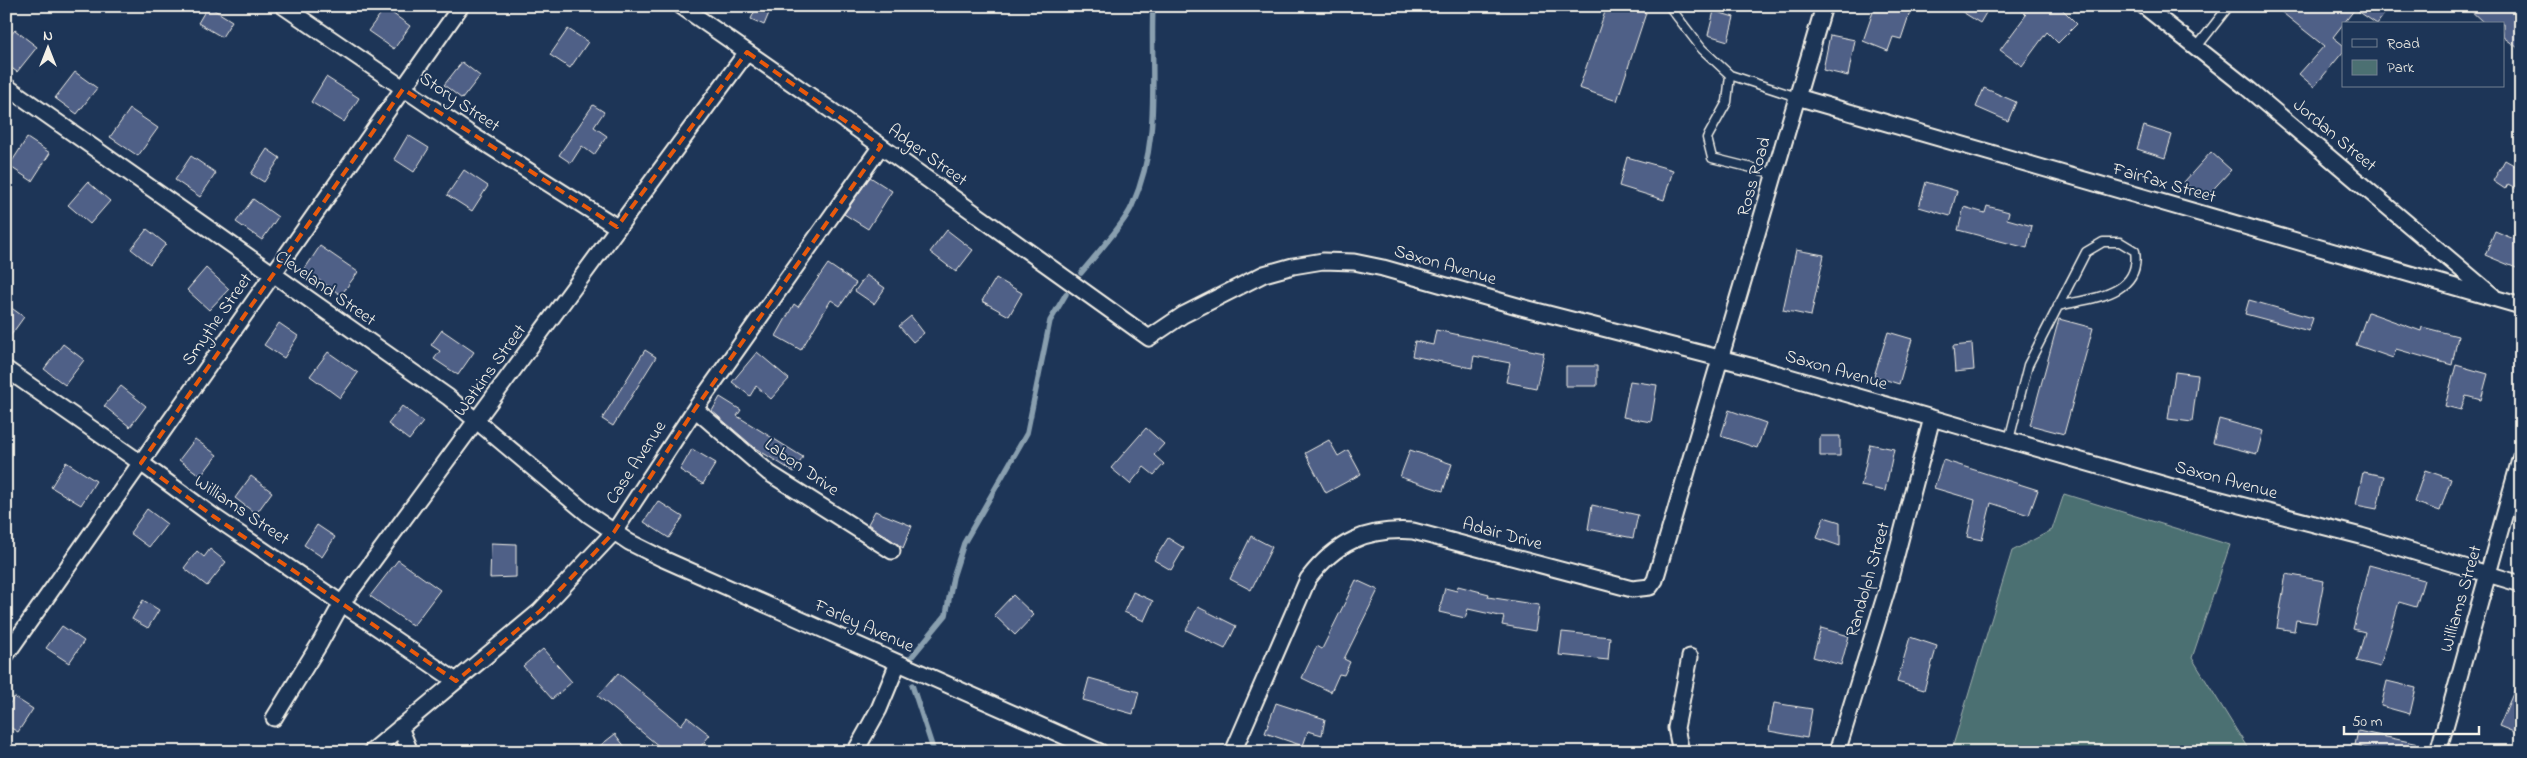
<svg xmlns="http://www.w3.org/2000/svg" width="2527" height="758" font-family="'Indie Flower',sans-serif">
<style>
.green{fill:#4c7072;stroke:#a0b0ad}
.lines{fill:none;stroke-linecap:round;stroke-linejoin:round}
.stream{stroke:#899faf;stroke-width:5.5}
.building{fill:#506087;stroke:#f4f1e8}
.service-casing{stroke:#f4f1e8;stroke-width:11}
.minor-casing{stroke:#f4f1e8;stroke-width:19}
.service{stroke:#1d3557;stroke-width:8}
.minor{stroke:#1d3557;stroke-width:15}
.marked{fill:none;stroke:#e8590c;stroke-width:4;stroke-dasharray:10 6;stroke-linejoin:round}
.labels{text-anchor:middle;dominant-baseline:central;stroke-width:4;stroke-linejoin:round;paint-order:stroke}
.street-label{font-size:18px;fill:#f4f1e8;stroke:#1d3557}
</style>
<rect width="100%" height="100%" fill="#1d3557"/>
<filter id="ink" filterUnits="userSpaceOnUse"><feTurbulence type="fractalNoise" baseFrequency=".02" numOctaves="2"/><feDisplacementMap in="SourceGraphic" scale="10" xChannelSelector="R" yChannelSelector="G"/><feConvolveMatrix kernelMatrix="1 2 1 2 8 2 1 2 1" color-interpolation-filters="sRGB"/></filter>
<g filter="url(#ink)">
<path class="green" d="M2064 494 2230 545 2192 658 2250 752H1951L2012 551 2052 530Z"/>
<g class="lines">
<path class="stream" d="M1081 273C1094 257 1125 223 1132 206 1162 138 1150 77 1153 6
M909 660 946 615 953 577 964 543 1027 433 1050 321 1066 294
M912 685 934 752"/>
</g>
<path class="building" d="M208 6 232 21 222 37 198 23Z
M757 6H772L764 25 751 19Z
M1607 6H1626L1646 13 1617 101 1579 88Z
M1875 6H1912L1901 39 1893 37 1888 51 1863 41Z
M1953 6H1990L1980 23Z
M2017 6H2059L2077 24 2058 43 2047 32 2022 66 2000 50 2026 15Z
M2274 6H2390L2377 24 2355 9 2333 37 2343 45V52L2314 87 2299 74 2324 46Z
M2466 6H2521V50L2503 37V24H2485Z
M385 8 410 26 394 49 368 31Z
M1714 11 1734 17 1728 41 1708 35Z
M568 29 588 42 570 68 550 55Z
M15 30 37 47 17 72 6 64V41Z
M1830 35 1855 40 1848 76 1823 70Z
M462 62 480 76 462 99 444 85Z
M75 72 97 88 77 114 55 98Z
M326 77 359 98 344 122 311 102Z
M1984 88 2016 102 2008 121 1976 107Z
M593 105 604 112 594 127 607 136 594 155 582 146 571 163 559 155Z
M130 109 158 128 138 156 110 137Z
M2144 126 2172 135 2165 158 2137 149Z
M408 135 429 148 414 172 394 159Z
M27 138 50 153 32 181 9 166Z
M267 149 280 158 264 182 251 174Z
M2211 152 2231 170 2204 199 2184 182Z
M191 156 216 173 200 197 175 180Z
M1627 157 1673 170 1664 200 1619 186Z
M2505 160 2521 169V191L2508 184 2505 189 2493 181Z
M464 170 488 186 472 211 447 195Z
M870 177 892 191 868 229 844 214Z
M88 182 110 201 90 224 68 205Z
M1926 182 1957 191 1950 216 1919 207Z
M253 199 278 217 262 240 236 222Z
M1987 206 2009 212 2007 219 2032 226 2027 248 1958 230 1964 207 1985 213Z
M147 229 166 244 150 264 131 249Z
M947 230 973 250 956 272 930 252Z
M2495 231 2521 242V270L2485 255Z
M320 246 358 272 341 295 304 270Z
M1796 250 1824 255 1811 316 1783 310Z
M828 264 856 283 840 306 831 300 801 350 776 336 794 304 798 307Z
M206 268 229 289 209 310 187 290Z
M866 275 885 288 874 304 855 291Z
M996 278 1022 293 1009 316 982 301Z
M2249 300 2313 318 2309 331 2245 314Z
M6 304 24 317 6 342Z
M2368 312 2421 331 2422 327 2458 336 2452 365 2396 349 2393 358 2356 345Z
M911 316 924 333 913 342 899 326Z
M2059 319 2093 328 2064 434 2030 425Z
M279 323 298 336 284 358 264 345Z
M442 330 474 352 458 375 434 359 440 351 431 345Z
M1436 330 1544 353 1536 388 1506 382 1510 363 1474 356 1472 368 1412 356 1415 341 1433 345Z
M1888 332 1912 339 1899 384 1874 376Z
M63 344 84 360 65 385 44 369Z
M1972 344 1974 370 1955 372 1953 346Z
M645 350 656 357 613 426 602 419Z
M328 352 358 373 340 398 310 376Z
M757 352 789 379 771 399 756 386 750 396 732 382Z
M2456 365 2488 374 2481 400 2466 396 2461 410 2445 406Z
M1566 366H1597V386H1566Z
M2175 372 2198 375 2192 422 2168 419Z
M1630 381 1657 385 1651 422 1623 417Z
M121 386 146 406 130 427 104 406Z
M720 397 741 410 737 416 803 457 794 472 755 448 712 411Z
M402 406 423 422 409 440 388 424Z
M1729 410 1766 423 1757 448 1721 436Z
M2219 419 2263 431 2257 454 2213 443Z
M1146 428 1164 444 1154 455 1164 464 1154 475 1144 467 1130 484 1111 468Z
M1820 436H1840V456H1820Z
M195 439 217 455 201 476 179 460Z
M1329 440 1338 456 1348 450 1361 474 1326 493 1305 453Z
M1870 444 1894 449 1885 491 1861 486Z
M692 449 716 463 703 484 680 470Z
M1410 450 1452 464 1443 491 1400 477Z
M1943 460 2038 490 2029 515 1991 503 1982 540 1967 537 1975 500 1934 488Z
M66 462 96 481 81 505 51 487Z
M2425 470 2451 479 2440 511 2414 502Z
M2363 472 2384 476 2377 509 2356 505Z
M251 476 272 492 256 514 235 498Z
M658 501 683 517 669 538 644 522Z
M1592 505 1638 515 1633 538 1588 529Z
M147 509 167 524 149 547 130 533Z
M875 511 912 526 903 548 868 524Z
M1824 517 1840 522V546L1817 538Z
M317 525 335 537 322 557 304 545Z
M1251 536 1272 547 1251 590 1230 579Z
M1168 538 1184 548 1171 570 1154 560Z
M491 543 516 544V577L490 578Z
M210 549 226 562 207 586 184 568 197 551 204 557Z
M398 560 440 590 413 626 370 596Z
M2369 565 2424 580 2416 607 2399 602 2380 667 2357 661 2365 632 2353 629Z
M2286 574 2324 581 2316 623 2296 620 2294 631 2277 628Z
M1356 580 1378 590 1344 659 1350 662 1344 675 1339 674 1331 692 1302 678 1317 646 1322 649Z
M1458 586 1489 594 1488 597 1539 605 1535 631 1502 625 1504 617 1468 609 1465 618 1439 612 1445 588 1457 591Z
M1133 592 1153 601 1144 621 1124 612Z
M1013 595 1034 615 1015 635 994 615Z
M143 600 159 610 148 628 132 619Z
M1198 607 1236 626 1225 649 1186 630Z
M62 626 84 641 69 663 46 648Z
M1821 628 1849 636 1841 665 1813 657Z
M1562 632 1610 637 1608 660 1559 655Z
M1910 637 1937 646 1924 690 1897 682Z
M543 649 572 682 552 699 523 666Z
M618 673 681 725 687 717 710 735 696 752H666L598 696Z
M2521 675V735L2499 726Z
M1089 678 1139 692 1133 714 1083 700Z
M2387 681 2416 688 2410 714 2381 706Z
M14 697 33 709 18 732 6 725V709Z
M1276 703 1325 719 1322 735 1308 731 1303 746 1265 733Z
M1774 703 1812 709 1807 738 1769 731Z
M2358 731 2424 745V752H2384L2355 745Z
M615 734 629 752H592Z"/>
<g class="lines">
<defs>
<path id="service" d="M1669 6 1702 49 1730 75 1727 102 1707 138 1712 158 1776 174
M2196 48 2229 6
M1730 75 1797 97
M2009 440 2028 365 2086 252 2103 242H2120L2135 251C2142 296 2090 298 2058 306"/>
<path id="minor" d="M283 6 472 135 617 227
M681 6 832 111 1149 338 1183 315 1264 274 1293 266 1323 261 1354 262 1383 268 1521 307 1754 367 2186 491 2361 536 2521 584
M2144 6 2246 87 2493 296
M6 86 448 397 589 515 629 542 661 558 1100 752
M1797 97 2521 306
M6 369 141 463 213 516 456 681
M695 409 769 473 892 551
M6 655 461 6
M274 718 320 643 342 603 747 52
M400 727 410 752
M371 752 540 611 614 532 695 409 881 146
M855 752 879 709 898 663
M1233 752 1308 579C1336 542 1367 528 1413 531L1632 589 1650 587 1655 580 1824 6
M1681 752 1676 728 1690 657
M1837 752 1887 590 1932 418
M2438 752 2521 456"/>
</defs>
<use href="#service" class="service-casing"/>
<use href="#minor" class="minor-casing"/>
<use href="#service" class="service"/>
<use href="#minor" class="minor"/>
</g>
</g>
<path class="marked" d="M747 52 881 146 695 409 614 532 540 611 456 681 213 516 141 463 403 89 617 227Z"/>
<g class="labels">
<g class="street-label">
<text transform="translate(459 103) rotate(34)">Story Street</text>
<text transform="translate(2334 136) rotate(40)">Jordan Street</text>
<text transform="translate(927 156) rotate(36)">Adger Street</text>
<text transform="translate(1755 177) rotate(-74)">Ross Road</text>
<text transform="translate(2164 184) rotate(16)">Fairfax Street</text>
<text transform="translate(1445 266) rotate(16)">Saxon Avenue</text>
<text transform="translate(325 289) rotate(35)">Cleveland Street</text>
<text transform="translate(218 320) rotate(-55)">Smythe Street</text>
<text transform="translate(491 371) rotate(-54)">Watkins Street</text>
<text transform="translate(1836 371) rotate(16)">Saxon Avenue</text>
<text transform="translate(637 463) rotate(-57)">Case Avenue</text>
<text transform="translate(801 468) rotate(35)">Labon Drive</text>
<text transform="translate(2226 481) rotate(15)">Saxon Avenue</text>
<text transform="translate(241 511) rotate(34)">Williams Street</text>
<text transform="translate(1502 535) rotate(15)">Adair Drive</text>
<text transform="translate(1869 580) rotate(-74)">Randolph Street</text>
<text transform="translate(2462 599) rotate(-74)">Williams Street</text>
<text transform="translate(864 627) rotate(24)">Farley Avenue</text>
</g>
</g>
<rect width="2527" height="758" fill="none" stroke="#1d3557" stroke-width="25"/>
<rect x="12" y="12" width="2502" height="733" fill="none" stroke="#f4f1e8" stroke-width="2" filter="url(#ink)"/>
<rect x="2342" y="22" width="162" height="65" fill="#1d3557" stroke="#738091"/>
<rect x="2352" y="39" width="25" height="8" fill="#1d3557" stroke="#738091"/>
<text x="2387" y="48" font-size="15" fill="#f4f1e8">Road</text>
<rect x="2352" y="60" width="25" height="15" fill="#4c7072" stroke="#738091"/>
<text x="2387" y="72" font-size="15" fill="#f4f1e8">Park</text>
<g transform="translate(48 48)" stroke="#1d3557" stroke-width="4" paint-order="stroke">
<path d="M0-4L9 19L0 12L-9 19Z" fill="#f4f1e8"/>
<text y="-8" font-size="14" font-weight="bold" text-anchor="middle" fill="#f4f1e8">N</text>
</g>
<path d="M2344 726v8h135v-8" fill="none" stroke="#f4f1e8" stroke-width="2.5"/>
<text x="2352" y="726" font-size="15" fill="#f4f1e8" stroke="#1d3557" stroke-width="4" paint-order="stroke">50 m</text>
</svg>
